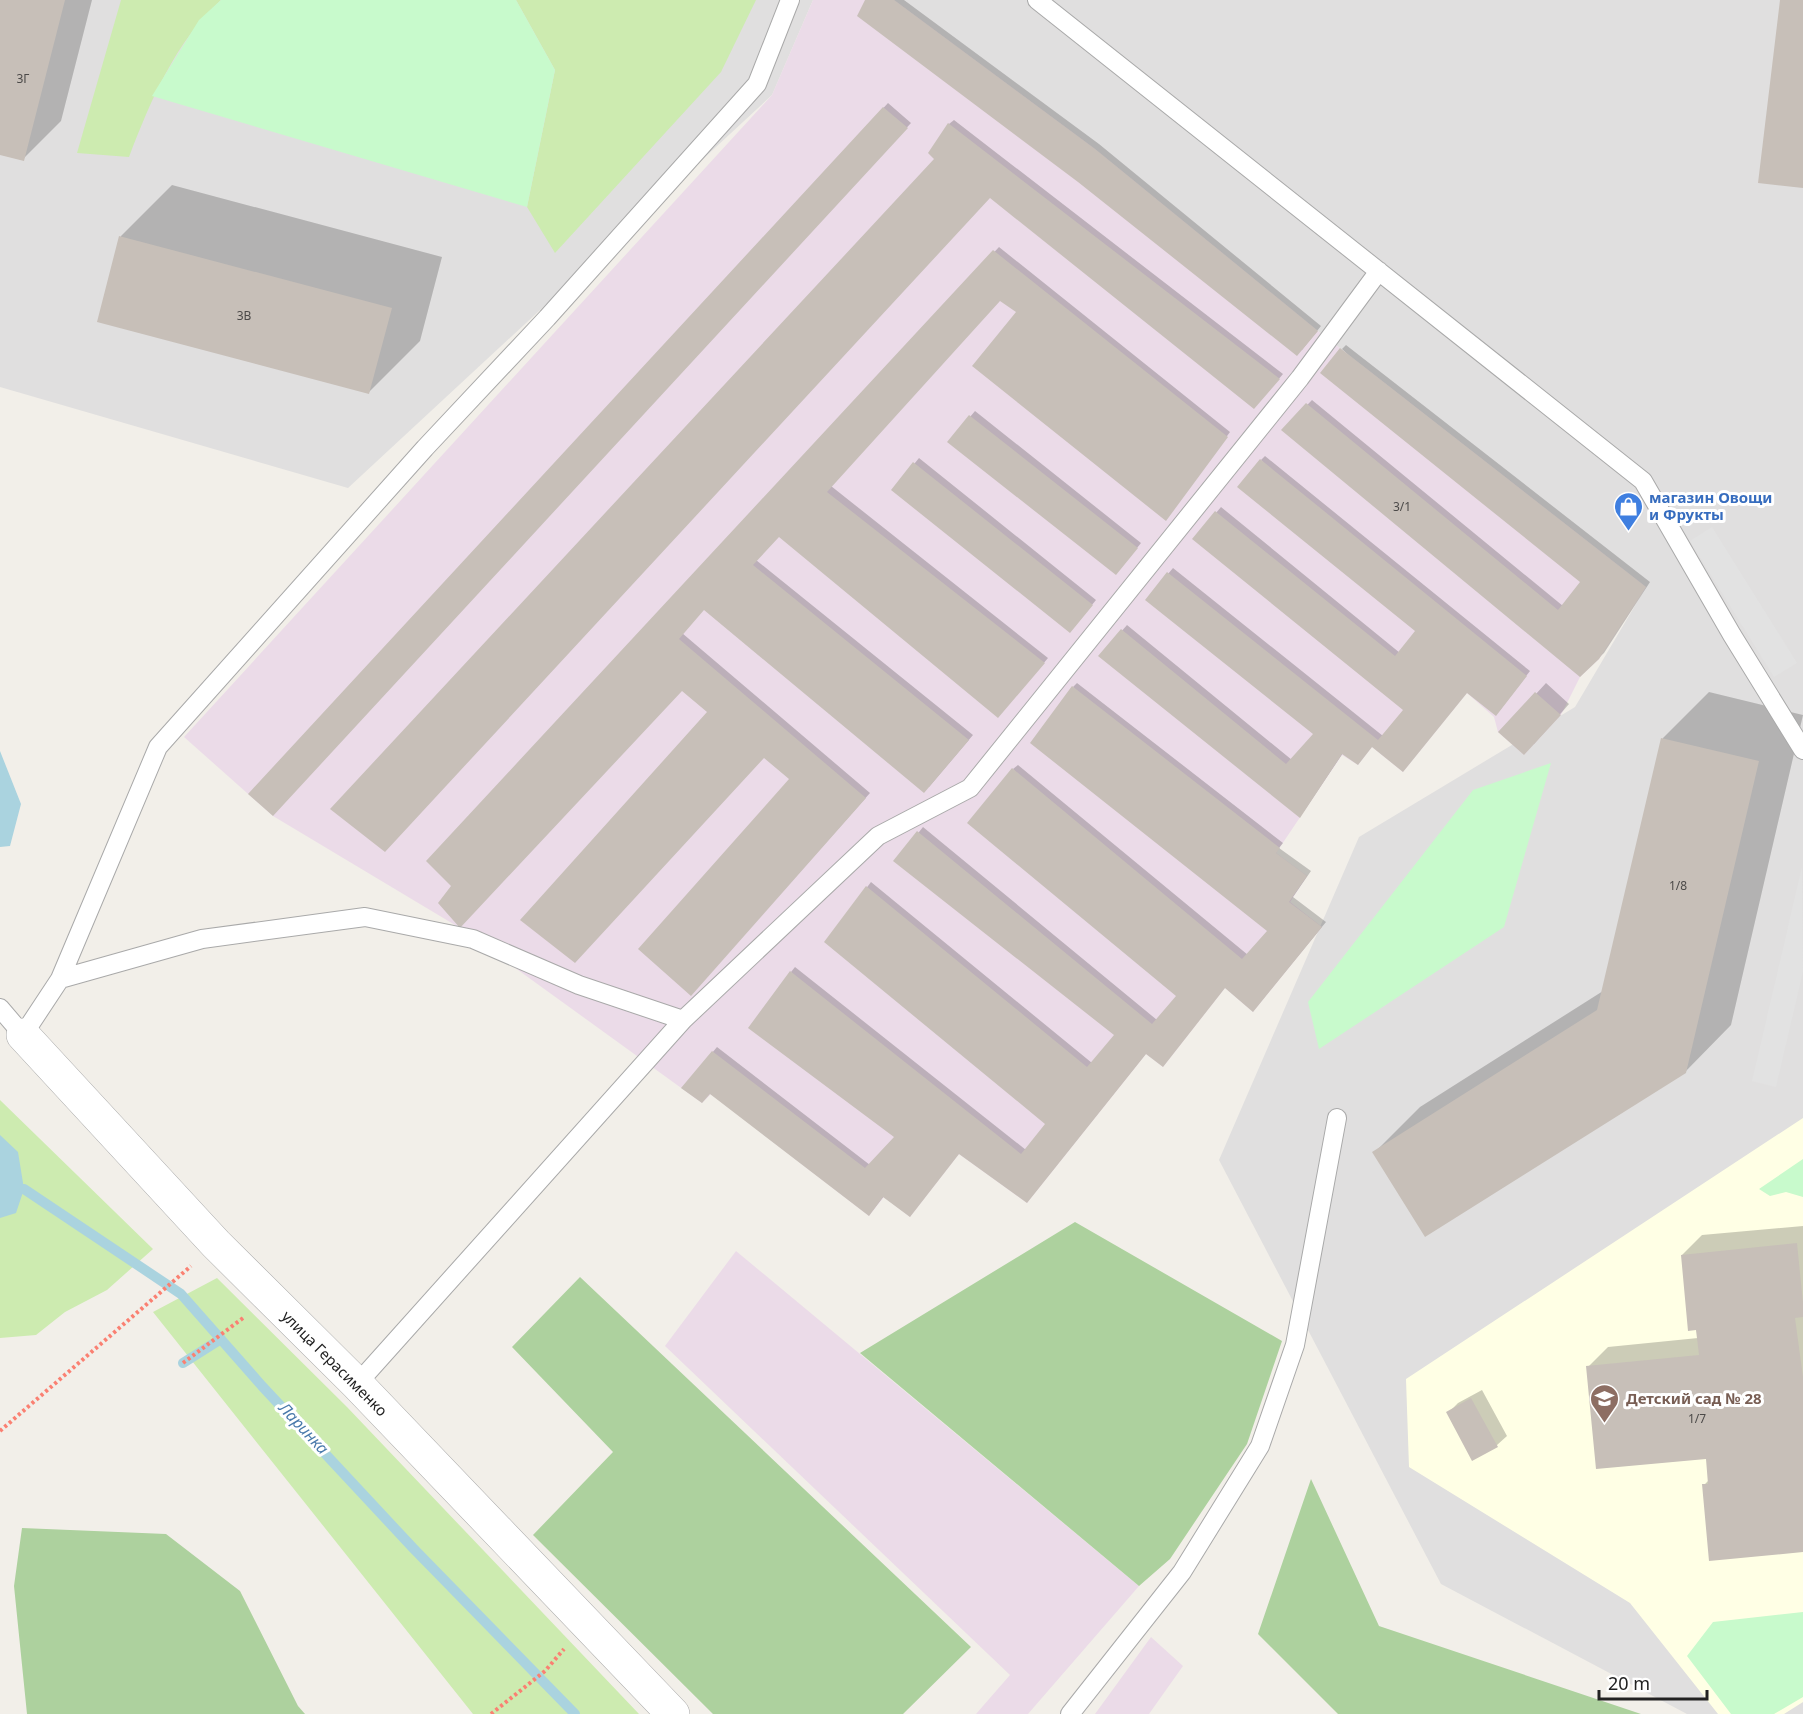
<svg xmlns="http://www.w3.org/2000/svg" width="1803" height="1714" font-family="'Noto Sans',sans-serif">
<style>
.residential{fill:#e0dfdf}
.industrial{fill:#ebdbe8}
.education{fill:#ffffe5}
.grass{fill:#cdebb0}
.forest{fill:#add19e}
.park{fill:#c8facc}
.parking{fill:#e2e2e2}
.water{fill:#aad3df}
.shadow{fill:#0003}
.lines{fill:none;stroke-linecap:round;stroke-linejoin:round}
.stream{stroke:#aad3df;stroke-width:10}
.building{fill:#c7bfb8}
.lane-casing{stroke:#a9a9a9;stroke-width:20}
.street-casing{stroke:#a9a9a9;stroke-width:34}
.path{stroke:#fa8072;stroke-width:4;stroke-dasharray:3 3;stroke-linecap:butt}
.lane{stroke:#fff;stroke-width:18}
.street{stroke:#fff;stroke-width:33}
.labels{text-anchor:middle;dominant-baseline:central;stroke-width:6;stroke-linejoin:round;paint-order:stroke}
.number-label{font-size:12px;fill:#4b4948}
.shop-label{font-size:15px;font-weight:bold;fill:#366cbe;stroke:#fff;text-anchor:start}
.street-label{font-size:15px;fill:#222;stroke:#fff}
.education-label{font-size:15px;font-weight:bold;fill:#785e54;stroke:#fff;text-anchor:start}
.water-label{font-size:16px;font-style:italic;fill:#4a7aab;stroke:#fff}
</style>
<rect width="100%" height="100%" fill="#f2efe9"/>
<path class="residential" d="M0 0H813L772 95 348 488 0 387Z
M894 0H1803V1714H1687L1441 1584 1219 1160 1359 837 1575 707 1646 587 1318 331 1095 149Z"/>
<path class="industrial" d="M813 0H894L1095 149 1318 331 1646 587 1599 659 1580 677 1561 715 1524 755 1498 732 1494 717 1467 693 1403 772 1372 747 1358 765 1342 755 1276 853 1307 876 1290 902 1322 927 1253 1012 1225 988 1163 1067 1146 1054 1027 1203 959 1154 910 1217 884 1197 869 1216 711 1094 702 1103 460 928 273 816 184 737 772 95Z
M736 1251 1139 1586 1028 1714H976L1010 1675 665 1346Z
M1151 1637 1183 1666 1149 1714H1095Z"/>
<path class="education" d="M1803 1118V1702L1784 1714H1718L1630 1603 1409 1467 1406 1379Z"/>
<path class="grass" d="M121 0H221C175 42 151 100 129 157L77 153Z
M516 0H756L721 72 555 253 527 207 555 70Z
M0 1100 153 1249 107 1290 65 1312 36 1335 0 1338Z
M217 1278 347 1407 639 1714H473L153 1312Z"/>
<path class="forest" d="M1075 1222 1282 1341 1247 1444 1170 1559 1139 1586 860 1353Z
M580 1277 971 1647 903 1714H713L533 1535 613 1452 512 1347Z
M1311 1479 1379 1626 1641 1714H1338L1258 1634Z
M22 1528 166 1534 240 1591 298 1706 305 1714H27L14 1586Z"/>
<path class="park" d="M221 0H516L555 70 527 207 152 96 199 20Z
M1551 763 1504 927 1319 1049 1308 1002 1473 790Z
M1803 1159V1197L1786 1192 1770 1196 1759 1189Z
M1803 1612V1697L1774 1714H1731L1687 1656 1713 1622Z"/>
<path class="parking" d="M1712 527 1797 663 1774 677 1690 541Z
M1802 867 1803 971 1776 1087 1752 1081Z"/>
<path class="water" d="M0 751 21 804 10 846 0 847Z
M0 1135 18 1152 24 1189 16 1213 0 1218Z"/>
<path class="shadow" d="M0 0H92L61 121 23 159 0 153Z
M867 0H904L1099 144 1321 326 1302 350Z
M888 103 911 123 273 814 251 794Z
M954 120 1283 374 1259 402 990 197 936 159 949 124Z
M172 185 442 257 420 341 369 392 99 321 121 236Z
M999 247 1230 432 1168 516 1018 312 1000 299 831 486 1048 658 1003 711 779 535 756 560 973 735 929 787 704 608 682 633 870 793 695 990 792 779 682 689 453 885 428 861Z
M1346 345 1650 582 1604 653 1580 675 1283 430 1312 400 1563 606 1582 582 1342 349Z
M975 411 1141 543 1120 569 949 442Z
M1265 456 1530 671 1500 710 1468 691 1372 746 1343 753 1304 811 1100 656 1127 625 1292 760 1316 734 1147 599 1173 568 1383 736 1405 710 1194 539 1221 507 1400 653 1418 630 1261 460Z
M919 458 1096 600 1074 627 893 490Z
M1077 683 1283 843 1279 848 1311 871 1293 897 1326 922 1257 1006 1226 986 1147 1052 1031 1197 960 1152 884 1196 873 1210 710 1092 683 1088 717 1047 870 1165 896 1137 791 972 795 967 1026 1150 1047 1124 826 942 871 882 1092 1063 1116 1035 896 861 923 827 1157 1020 1178 995 1013 769 1018 765 1248 955 1269 931 1073 687Z
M1546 683 1569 704 1534 744 1501 732Z
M1709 692 1803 715 1731 1025 1685 1072 1374 1153 1420 1107 1603 991 1663 738Z
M1803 1226V1550L1704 1485 1710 1479 1708 1457 1588 1367 1608 1347 1698 1338 1682 1255 1702 1235Z
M1482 1390 1507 1436 1497 1445 1473 1459 1448 1413 1458 1403Z"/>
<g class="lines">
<path class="stream" d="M24 1189 181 1294 262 1386 413 1548 575 1714
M183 1363 221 1339"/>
</g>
<path class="building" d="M0 0H65L24 161 0 155Z
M865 0H894L1095 149 1318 331 1297 356 1078 182 857 16Z
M1780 0H1803V188L1758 183Z
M883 107 908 128 273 816 248 794Z
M948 123 1280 379 1254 409 990 198 385 852 330 809 934 159 928 153Z
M119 236 392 308 369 394 97 322Z
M993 250 1228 437 1166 521 972 366 1016 312 1000 301 827 492 1045 663 998 718 779 537 753 565 969 740 924 793 704 610 679 639 866 798 691 996 638 949 789 779 764 758 575 963 520 920 707 712 682 691 460 928 438 903 451 886 426 861Z
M1340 348 1646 587 1599 659 1580 677 1281 430 1306 403 1558 610 1580 582 1320 373Z
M969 415 1138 548 1116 575 947 442Z
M1260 459 1527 676 1496 716 1467 693 1403 772 1372 747 1358 765 1342 754 1300 818 1098 656 1121 629 1286 764 1313 734 1145 600 1167 572 1378 740 1403 710 1192 539 1215 511 1395 656 1415 631 1237 487Z
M913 462 1093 605 1070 633 891 490Z
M1072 686 1280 848 1276 853 1307 876 1289 902 1322 927 1253 1012 1225 988 1163 1067 1146 1054 1027 1203 959 1154 910 1217 883 1197 869 1216 710 1094 702 1103 681 1088 712 1051 865 1168 894 1137 748 1028 790 971 1021 1154 1045 1124 824 942 866 886 1087 1067 1114 1035 893 861 917 831 1152 1024 1176 996 967 823 1012 768 1242 959 1267 931 1030 743Z
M1535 692 1561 715 1524 755 1498 732Z
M1661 738 1759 761 1686 1073 1425 1237 1372 1152 1597 1010Z
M1797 1243 1803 1303V1317L1795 1318 1803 1377V1552L1709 1561 1702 1484H1708L1706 1459 1596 1469 1586 1366 1699 1355 1696 1330 1688 1331 1681 1255Z
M1471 1398 1498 1447 1472 1461 1446 1412Z"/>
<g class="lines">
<defs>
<path id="lane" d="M1037 0 1643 481 1732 635 1803 750
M60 979 202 939 365 917 473 939 579 985 683 1020
M0 1008 23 1035 60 979 158 747 425 448 547 318 757 84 790 0
M357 1384 683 1020 878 836 970 788 1300 378 1379 271
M1070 1714 1182 1572 1260 1446 1295 1345 1337 1118"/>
<path id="street" d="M23 1035 216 1244 357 1384 673 1714"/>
</defs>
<use href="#lane" class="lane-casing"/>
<use href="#street" class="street-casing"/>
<path class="path" d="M183 1363 243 1318
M0 1431 191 1266
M491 1714 545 1671 564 1649"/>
<use href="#lane" class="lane"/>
<use href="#street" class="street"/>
</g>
<defs>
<symbol id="shop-pin" viewBox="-11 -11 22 30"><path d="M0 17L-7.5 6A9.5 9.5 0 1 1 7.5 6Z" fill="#3f7fe0" stroke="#fff"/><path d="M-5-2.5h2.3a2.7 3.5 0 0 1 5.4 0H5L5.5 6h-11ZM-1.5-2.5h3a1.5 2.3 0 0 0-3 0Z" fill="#fff"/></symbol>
<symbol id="school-pin" viewBox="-11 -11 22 30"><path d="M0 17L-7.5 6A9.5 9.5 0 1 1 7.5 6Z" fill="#8d6e63" stroke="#fff"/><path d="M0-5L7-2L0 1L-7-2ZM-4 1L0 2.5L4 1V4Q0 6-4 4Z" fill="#fff"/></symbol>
</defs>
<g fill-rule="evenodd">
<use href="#shop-pin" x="1612" y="490" width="33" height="45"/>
<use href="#school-pin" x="1588" y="1382" width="33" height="45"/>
</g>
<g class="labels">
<g class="number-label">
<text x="23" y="78">3Г</text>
<text x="244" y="315">3В</text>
<text x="1402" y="506">3/1</text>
<text x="1678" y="885">1/8</text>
<text x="1697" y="1418">1/7</text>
</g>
<g class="shop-label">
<text x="1649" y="497">магазин Овощи<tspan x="1649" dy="17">и Фрукты</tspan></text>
</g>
<g class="street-label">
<text transform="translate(335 1363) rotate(45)">улица Герасименко</text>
</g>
<g class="education-label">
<text x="1626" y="1398">Детский сад № 28</text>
</g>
<g class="water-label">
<text transform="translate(304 1428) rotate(47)">Ларинка</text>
</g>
</g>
<path d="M1599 1690v9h108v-9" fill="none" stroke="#222222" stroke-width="3"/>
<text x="1608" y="1690" font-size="18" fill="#222222" stroke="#ffffff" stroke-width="4.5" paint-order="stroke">20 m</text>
</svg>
